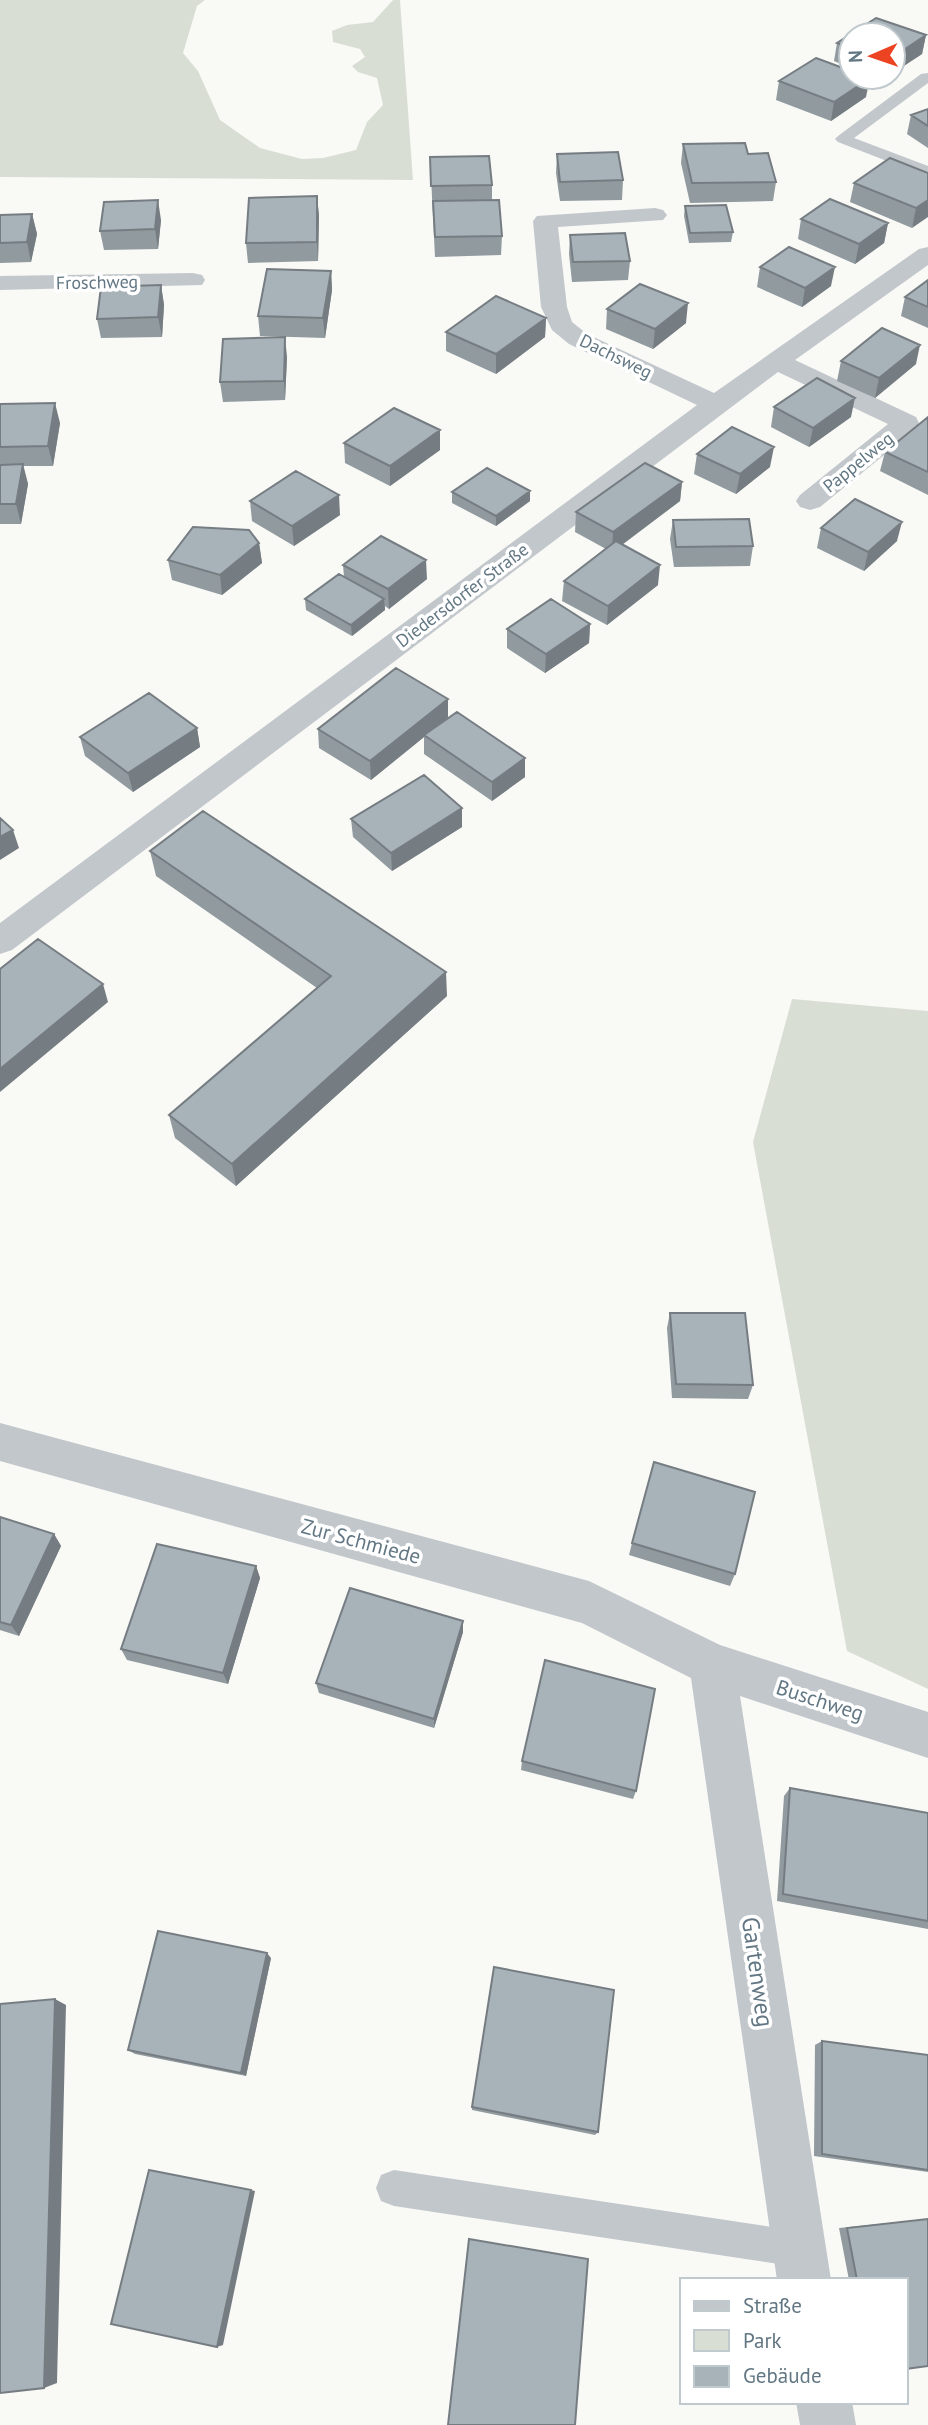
<svg xmlns="http://www.w3.org/2000/svg" width="928" height="2425" font-family="'PT Sans',sans-serif">
<style>
.green{fill:#d9ded5}
.lines{fill:none;stroke-linecap:round;stroke-linejoin:round}
.service{fill:#c2c7cb;fill-rule:evenodd}
.minor{fill:#c2c7cb;fill-rule:evenodd}
.wall{fill:#909a9f}
.shaded-wall{fill:#767d82}
.building{fill:#a8b3b9;stroke:#767d82;stroke-width:2}
.labels{text-anchor:middle;dominant-baseline:central;stroke-width:7;stroke-linejoin:round;paint-order:stroke}
.far-street-label{font-size:18px;fill:#627783;stroke:#fff}
.street-label{font-size:21px;fill:#627783;stroke:#fff}
.near-street-label{font-size:24px;fill:#627783;stroke:#fff}
</style>
<rect width="100%" height="100%" fill="#f9f9f6"/>
<path class="green" d="M0 0H205L197 6 183 53 198 71 220 120 260 148 302 159 323 158 356 150 367 122 383 105 377 78 358 72 352 66 365 57 360 49 333 42 332 31 347 25 373 22 393 0H400L413 180 0 177Z
M792 999 928 1011V1689L847 1651 753 1142Z"/>
<g class="lines">
<path class="service" d="M928 73V83L854 138 928 166V177L838 142 835 139 838 136 921 74Z
M394 2170 799 2231 812 2236 817 2249 812 2262 799 2267 394 2206 381 2201 376 2188 381 2175Z"/>
<path class="minor" d="M655 208 663 210 667 215 663 220 558 227 567 307 572 322 587 334 714 393 919 249 928 247V265L795 360 916 417 919 423 916 429 820 507 810 510 800 507 796 501 800 495 888 424 778 372 12 950 0 954V923L697 405 569 344 552 330 541 307 533 221 537 216Z
M193 273 202 275 205 280 202 285 0 290V276Z
M0 1423 589 1581 720 1645 928 1712V1758L740 1696 831 2280H777L691 1678 582 1623 0 1461Z
M796 2402H852L856 2425H800Z"/>
</g>
<path class="wall" d="M876 18 926 35 922 54 893 73V35H851V68L834 61 837 43Z
M779 81 866 97 831 121 776 100Z
M928 109V148L907 134 911 115Z
M683 144 748 154 776 182 773 201 690 203 681 163Z
M557 154 623 180 622 200 560 201 556 173Z
M430 157 492 185V200L502 236 501 255 435 257Z
M928 173 912 228 850 202 854 183Z
M317 196 319 216 318 261 248 263 246 243Z
M685 206 733 232 731 242 689 243 684 216Z
M32 214 37 234 31 262 0 263V215Z
M801 219 888 223 884 243 855 264 798 239Z
M161 220 158 249 104 250 100 231Z
M570 235 630 261 628 280 572 282 569 254Z
M760 267 831 286 802 307 757 287Z
M331 271 332 290 325 338 260 336 258 316Z
M928 280V328L901 316 905 297Z
M161 285 164 305 162 337 101 338 97 319Z
M607 309 686 323 653 349 606 329Z
M546 318 545 337 496 374 446 351V332Z
M287 357 285 400 223 402 220 382Z
M841 361 916 364 875 398 837 381Z
M0 404 60 423 53 466H23L28 484 21 524H0Z
M774 407 851 417 809 447 771 427Z
M928 417V495L880 471 885 452Z
M440 430V450L390 486 345 463 344 443Z
M697 454 770 467 736 494 694 474Z
M682 482 680 501 622 545 658 585 607 625 562 601 564 581 606 549 575 532 576 512Z
M530 491V501L496 526 452 503V492Z
M250 501 340 515 294 546 252 521Z
M673 520 753 546 750 566 674 567 670 539Z
M821 528 897 541 864 571 817 548Z
M259 543 262 563 222 595 172 580 168 560Z
M343 565 427 579 389 609 385 606V610L352 636 306 610 305 599 344 577Z
M590 624 589 643 545 673 507 648V629Z
M448 718 525 777 492 801 424 754V737L371 780 319 748 318 729Z
M197 728 200 747 133 792 85 756 80 737Z
M351 819 462 827 392 871 353 837Z
M150 851 447 996 236 1186 175 1138 169 1115 317 988 156 876Z
M670 1313 753 1385 748 1399 672 1398 667 1328Z
M0 1517 54 1534 61 1546 19 1636 0 1630Z
M632 1543 735 1574 730 1586 629 1555Z
M256 1566 260 1578 228 1684 127 1660 121 1649Z
M463 1632 434 1728 319 1693 316 1683Z
M522 1761 636 1791 633 1799 521 1770Z
M790 1788 928 1813V1929L777 1901 784 1796Z
M271 1958 246 2076 135 2054 128 2050Z
M822 2041 928 2055V2172L814 2156 815 2045Z
M472 2107 598 2132 595 2135 472 2110Z
M928 2219V2366L905 2280H849L839 2228Z"/>
<path class="shaded-wall" d="M926 35 922 54 893 73V57Z
M870 78 866 97 831 121 834 102Z
M317 196 319 216 318 261 317 242Z
M158 200 161 220 158 249 155 229Z
M928 200V217L912 228 916 208Z
M32 214 37 234 31 262 27 242Z
M888 223 884 243 855 264 859 244Z
M835 267 831 286 802 307 805 288Z
M331 271 332 290 325 338 323 318Z
M161 285 164 305 162 337 158 317Z
M688 303 686 323 653 349 655 329Z
M546 318 545 337 496 374V354Z
M285 337 287 357 285 400 284 381Z
M920 345 916 364 875 398 879 378Z
M855 398 851 417 809 447 813 428Z
M55 403 60 423 53 466 48 446Z
M440 430V450L390 486V466Z
M774 447 770 467 736 494 740 474Z
M23 464 28 484 21 524 16 504Z
M682 482 680 501 612 552 613 532Z
M530 491V501L496 526V516Z
M339 495 340 515 294 546 292 526Z
M902 522 897 541 864 571 868 552Z
M259 543 262 563 222 595 220 575Z
M426 560 427 579 389 609 388 589Z
M660 565 658 585 607 625 608 606Z
M384 599 385 610 352 636 351 625Z
M590 624 589 643 545 673 546 654Z
M448 699V718L424 735V737L371 780 370 761Z
M197 728 200 747 133 792 128 773Z
M525 758V777L492 801V782Z
M462 808V827L392 871 391 853Z
M13 830 19 848 0 860V837Z
M446 972 447 996 236 1186 232 1164Z
M103 984 108 1002 0 1092V1069Z
M54 1534 61 1546 19 1636 11 1625Z
M256 1566 260 1578 228 1684 223 1673Z
M463 1621V1632L434 1728V1719Z
M267 1953 271 1958 246 2076 241 2073Z
M55 1999 66 2005 57 2383 44 2388Z
M251 2190 255 2191 223 2345 217 2347Z"/>
<path class="building" d="M876 18 926 35 893 57V35H851V48L837 43Z
M816 58 851 71V77L870 78 834 102 779 81Z
M928 109V126L911 115Z
M745 143 748 154 768 153 776 182 692 183 683 144Z
M618 152 623 180 560 182 557 154Z
M489 156 492 185 431 186 430 157Z
M890 158 928 173V200L916 208 854 183Z
M317 196V242L246 243 249 198Z
M830 199 888 223 859 244 801 219Z
M158 200 155 229 100 231 104 202Z
M499 200 502 236 435 237 433 201Z
M726 205 733 232 690 233 685 206Z
M32 214 27 242 0 243V215Z
M625 233 630 261 573 262 570 235Z
M789 247 835 267 805 288 760 267Z
M267 269 331 271 323 318 258 316Z
M928 280V307L905 297Z
M640 284 688 303 655 329 607 309Z
M161 285 158 317 97 319 101 287Z
M496 296 546 318 496 354 446 332Z
M882 328 920 345 879 378 841 361Z
M285 337 284 381 220 382 223 339Z
M817 378 855 398 813 428 774 407Z
M55 403 48 446 0 447V404Z
M394 408 440 430 390 466 344 443Z
M928 417V472L885 452Z
M732 427 774 447 740 474 697 454Z
M645 463 682 482 613 532 576 512Z
M23 464 16 504H0V465Z
M487 468 530 491 496 516 452 492Z
M296 471 339 495 292 526 250 501Z
M855 499 902 522 868 552 821 528Z
M749 519 753 546 676 547 673 520Z
M193 527 249 530 259 543 220 575 168 560Z
M381 536 426 560 388 589 343 565Z
M616 541 660 565 608 606 564 581Z
M339 574 384 599 351 625 305 599Z
M551 599 590 624 546 654 507 629Z
M396 668 448 699 370 761 318 729Z
M149 693 197 728 128 773 80 737Z
M457 712 525 758 492 782 424 735Z
M424 775 462 808 391 853 351 819Z
M203 811 446 972 232 1164 169 1115 331 976 150 851Z
M0 818 13 830 0 837Z
M38 939 103 984 0 1069V969Z
M670 1313H745L753 1385 676 1384Z
M654 1462 755 1492 735 1574 632 1543Z
M0 1517 54 1534 11 1625 0 1622Z
M157 1544 256 1566 223 1673 121 1649Z
M350 1588 463 1621 434 1719 316 1683Z
M545 1660 655 1689 636 1791 522 1761Z
M790 1788 928 1813V1921L783 1894Z
M158 1931 267 1953 241 2073 128 2050Z
M494 1967 614 1990 598 2132 472 2107Z
M55 1999 44 2388 0 2393V2004Z
M822 2041 928 2055V2170L822 2154Z
M149 2170 251 2190 217 2347 111 2324Z
M928 2219V2366L905 2369V2280H857L847 2228Z
M469 2239 588 2259 575 2425H448Z"/>
<g class="labels">
<g class="far-street-label">
<text transform="translate(97 282) rotate(-1)">Froschweg</text>
<text transform="translate(616 356) rotate(26)">Dachsweg</text>
<text transform="translate(858 462) rotate(-39)">Pappelweg</text>
<text transform="translate(462 595) rotate(-37)">Diedersdorfer Straße</text>
</g>
<g class="street-label">
<text transform="translate(361 1541) rotate(15)">Zur Schmiede</text>
<text transform="translate(820 1700) rotate(18)">Buschweg</text>
</g>
<g class="near-street-label">
<text transform="translate(758 1972) rotate(82)">Gartenweg</text>
</g>
</g>
<rect x="680" y="2278" width="228" height="126" fill="#ffffff" stroke="#c0c9cd" stroke-width="2"/>
<rect x="694" y="2301" width="35" height="10" fill="#c2c7cb" stroke="#c0c9cd" stroke-width="2"/>
<text x="743" y="2313" font-size="21" fill="#627783">Straße</text>
<rect x="694" y="2330" width="35" height="21" fill="#d9ded5" stroke="#c0c9cd" stroke-width="2"/>
<text x="743" y="2348" font-size="21" fill="#627783">Park</text>
<rect x="694" y="2366" width="35" height="21" fill="#a8b3b9" stroke="#c0c9cd" stroke-width="2"/>
<text x="743" y="2383" font-size="21" fill="#627783">Gebäude</text>
<g transform="translate(872 56) rotate(268)"><circle r="33" fill="#ffffff" stroke="#c0c9cd" stroke-width="2"/>
<path d="M0-5L12 26L0 18L-12 26Z" fill="#ec4323"/>
<text y="-10" font-size="19" font-weight="bold" text-anchor="middle" fill="#627783">N</text>
</g>
</svg>
